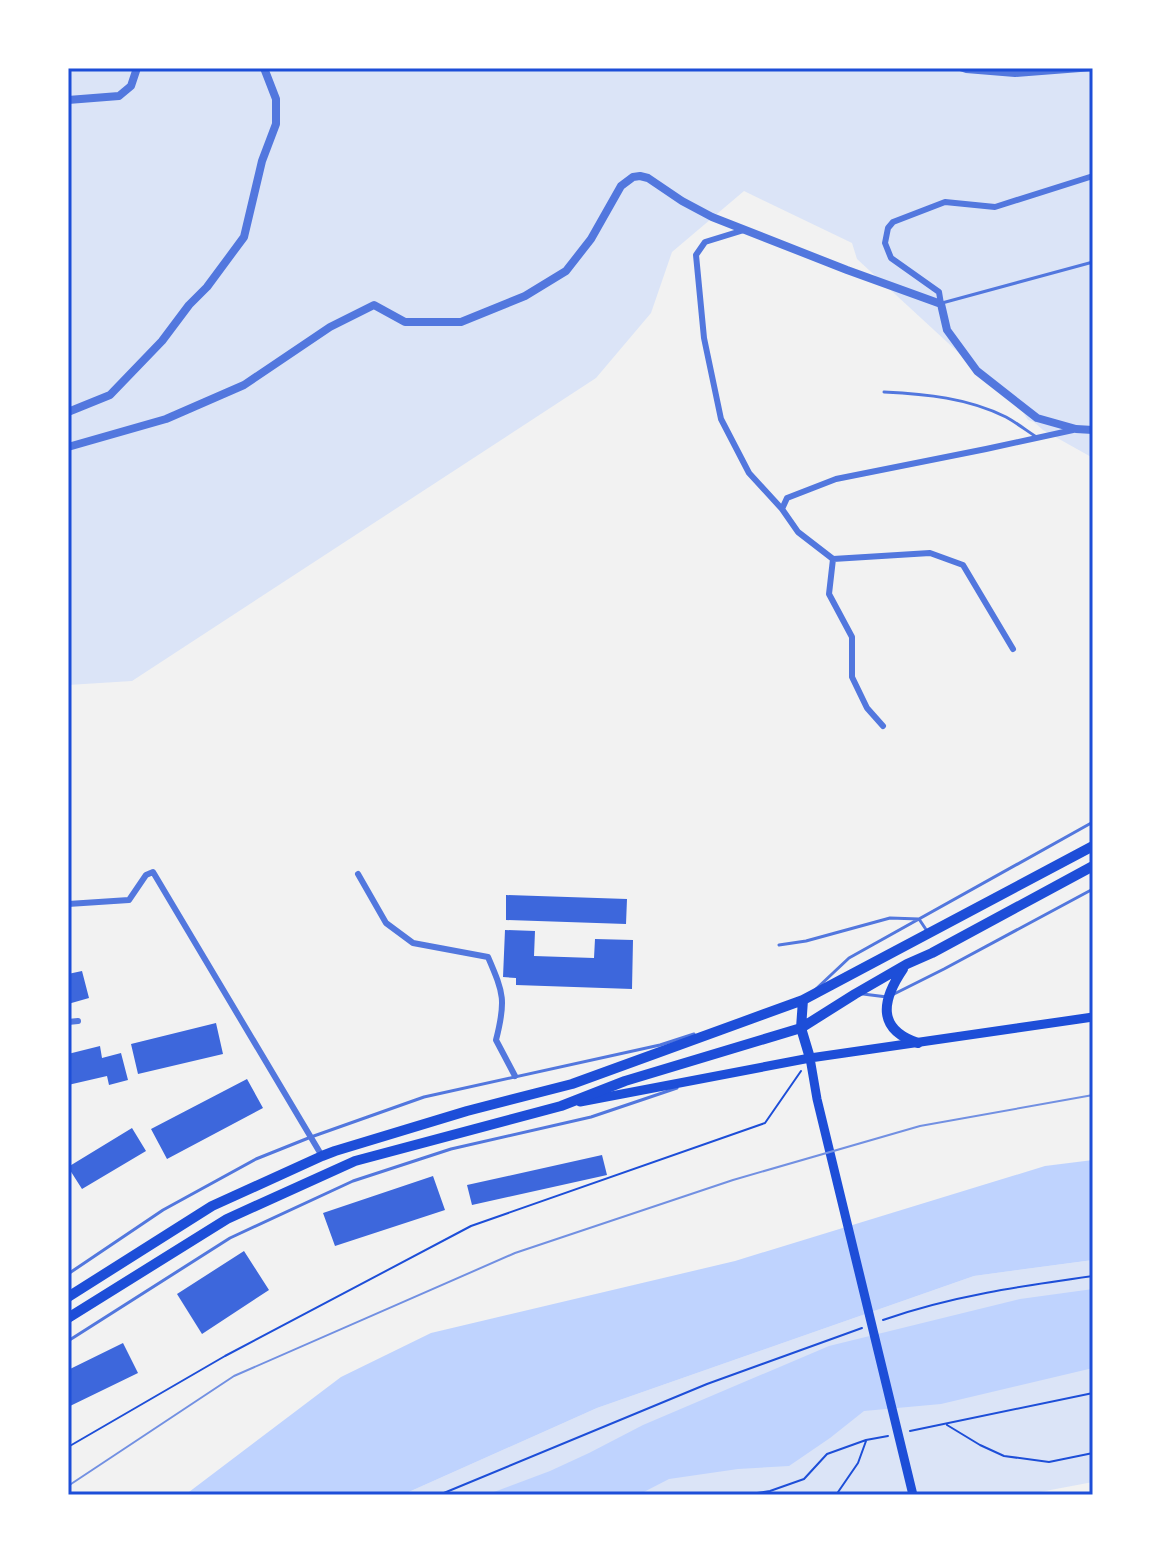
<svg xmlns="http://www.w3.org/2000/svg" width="1161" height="1563" font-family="'Exo 2',sans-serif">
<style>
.green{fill:#dbe4f7}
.water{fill:#bfd3fe}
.building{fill:#3d67dc}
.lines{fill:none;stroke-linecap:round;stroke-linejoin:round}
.path{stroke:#1d4ed8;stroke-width:2}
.service{stroke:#5277de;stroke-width:3}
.minor{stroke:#5277de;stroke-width:6}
.tertiary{stroke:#5277de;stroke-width:8}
.secondary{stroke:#1d4ed8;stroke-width:9}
.primary{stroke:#1d4ed8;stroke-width:10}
.tram{stroke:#7290e2;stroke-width:2}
.neatline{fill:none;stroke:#1d4ed8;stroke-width:3}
</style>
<rect width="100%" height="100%" fill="#f2f2f2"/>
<path class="green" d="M68 68H1093V458L1043 430 1034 422 1028 420 1023 412 857 259 852 243 744 191 672 252 651 313 596 378 132 681 68 685Z
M1093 1260V1482L1024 1495H402L597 1408 974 1276Z"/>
<path class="water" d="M1093 1160V1260L974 1276 597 1408 402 1495H185L341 1377 431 1333 735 1261 1045 1166Z
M1093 1289V1368L941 1404 864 1411 830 1438 789 1466 738 1469 669 1479 638 1495H486L550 1471 589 1453 643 1425 829 1346 1020 1299Z"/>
<path class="building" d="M506 895 627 899 626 924 506 920Z
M505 930 535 931 534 956 594 958 595 939 633 940 632 989 516 985V978L503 977Z
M82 971 89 998 68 1004V974Z
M216 1023 223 1054 138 1074 131 1044Z
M100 1046 102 1058 121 1053 128 1080 109 1085 107 1076 68 1085V1054Z
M247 1079 263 1108 167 1159 151 1129Z
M132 1128 146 1151 82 1189 68 1167Z
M602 1155 607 1175 472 1205 467 1185Z
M433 1176 445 1210 335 1246 323 1213Z
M244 1251 269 1290 202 1334 177 1294Z
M123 1343 138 1373 68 1407V1370Z"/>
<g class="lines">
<path class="path" d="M883 1320C951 1296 1022 1286 1093 1276
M947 1425 980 1445 1004 1456 1049 1462 1093 1453
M910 1431 1093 1393
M68 1447 225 1356 471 1226 765 1123 801 1071
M439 1495 707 1384 862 1328
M673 1495 701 1493 716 1495
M743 1495 770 1491 804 1479 827 1454 866 1440 888 1436
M836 1495 858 1463 866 1441"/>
<path class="service" d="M942 303 1093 262
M884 392C926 394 968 398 1006 417 1017 423 1027 431 1038 438
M779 945 806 941 890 918 919 919 927 931
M816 989 849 958 1093 822
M863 994 887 997
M894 994 944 969 1093 889
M68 1274 163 1210 256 1159 311 1137 424 1097 660 1045 694 1034
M68 1341 230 1238 353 1181 451 1149 591 1117 677 1088"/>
<path class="minor" d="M960 68 966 70 1015 74 1093 68
M744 230 705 242 696 255 704 338 721 419 749 473 782 509
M941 304 939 292 891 258 885 243 888 228 893 222 945 202 995 207 1093 176
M833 559 829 594 852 637V677L867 708 883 726
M1013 649 963 565 930 553 833 559 798 532 782 509 787 498 836 479 986 449 1073 430
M358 874 386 923 413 943 488 957C504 994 506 1001 496 1040L515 1076
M68 904 129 900 146 875 153 872 322 1156
M68 1022 78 1021"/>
<path class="tertiary" d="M68 100 119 96 131 86 137 68
M68 412 110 395 162 341 189 305 207 287 244 237 262 161 276 124V99L264 68
M68 447 166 419 244 385 330 327 374 305 405 322H461L525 296 566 271 591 239 621 186 633 177 640 176 648 178 682 201 712 217 847 270 941 304 947 330 977 371 1037 418 1076 429 1093 430"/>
<path class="secondary" d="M810 1058 817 1099 913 1495
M580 1102 810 1058 1093 1017"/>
<path class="primary" d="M903 969C882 1000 876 1029 918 1043
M803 1000 801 1028 810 1058
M68 1297 212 1206 322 1156 335 1151 467 1111 572 1084 803 1000 1093 846
M68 1318 227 1219 355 1161 561 1106 625 1081 801 1028 855 994 907 964 932 953 1093 866"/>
<path class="tram" d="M68 1486 234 1376 515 1253 733 1180 920 1126 1093 1095"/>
</g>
<rect width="1161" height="1563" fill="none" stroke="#ffffff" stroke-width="140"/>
<rect x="70" y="70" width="1021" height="1423" class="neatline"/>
</svg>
